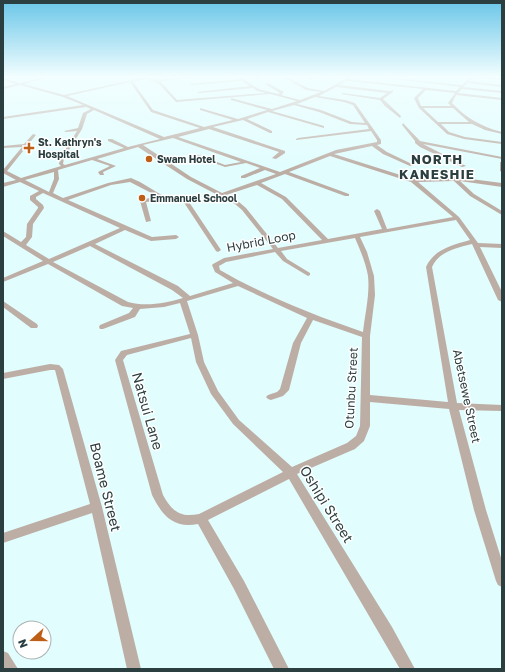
<svg xmlns="http://www.w3.org/2000/svg" width="505" height="672" font-family="'Golos Text',sans-serif">
<style>
.lines{fill:none;stroke-linecap:round;stroke-linejoin:round}
.minor{fill:#bdaea5;fill-rule:evenodd}
.poi-dot{fill:#be5f18;stroke:#fff;stroke-width:1.5}
.labels{text-anchor:middle;dominant-baseline:central;stroke-width:3;stroke-linejoin:round;paint-order:stroke}
.far-poi-label{font-size:10px;font-weight:bold;fill:#2c3f40;stroke:#fff;text-anchor:start}
.street-label{font-size:12px;fill:#2c3f40;stroke:#fff}
.far-district-label{font-size:13px;font-weight:bold;letter-spacing:1px;fill:#2c3f40;stroke:#fff}
.near-street-label{font-size:14px;fill:#2c3f40;stroke:#fff}
</style>
<rect width="100%" height="100%" fill="#e1fdfe"/>
<g class="lines">
<path class="minor" d="M49 76H54L24 84 64 95 145 77 155 80 197 76 159 82H161L177 100 266 93 257 91 253 88 199 93 197 92 250 86 242 81 191 85 189 84 240 79 235 76H239L259 89 278 94 280 93 265 84 268 83 284 92 281 95 300 100 321 92 306 90 281 76H284L308 88 324 91 350 76H354L348 79 456 91 460 87 372 76 462 85 471 76 502 78V80L474 77 469 81 502 85V87L468 83 463 87 502 91V93L462 89 458 93 502 98V100L456 95 452 103C466 118 482 127 502 132V134L485 130 472 124H441L449 132 465 137 502 142V144L464 139 447 134 419 108 414 98 423 89 346 81 339 85 390 91 393 90V92L383 99 401 116 400 118 385 106 380 100 341 94 343 93 380 98 387 93 336 87 319 96 345 100 355 103 381 140V144L377 145 387 152 414 165 410 166 383 154 372 146 334 154 413 179 455 177 502 183V187L460 181 474 194 502 211V215L470 196 454 181 418 182 459 217 478 243 502 244V248L480 247 502 292V302L498 300 472 244C457 248 439 251 432 267L457 403 502 405V411L459 410 486 510 502 561V587L498 585 496 581 474 510 449 409 370 402V426L364 441 355 449 297 474 392 627 415 669H400L289 479 208 520 244 581 289 669H274L234 589 198 524C173 529 162 515 152 495L115 360 121 351 190 334 180 303 164 307 140 309 135 317 103 329H100L99 327 100 325 129 313 133 308 122 306 48 264 3 282V278L43 261 3 236V231L21 242 26 237 27 224 38 208V207L30 200V196L39 191 20 182 3 187V183L16 180 3 173V170L22 147 3 148V146L24 144 33 134 36 135 7 171 21 178 61 166 59 164 60 158 77 131 66 132 64 131 78 128 83 113 91 109 86 107 3 119V117L83 105 63 97 20 85 3 89V87L16 84 3 80V78L20 83ZM145 79 159 84 176 102 270 94 297 101 272 109 231 98V100L267 110 238 119 200 108V110L233 120 204 127 153 110 133 82ZM130 82 151 112 200 128 164 137 67 96ZM426 90 455 93 448 103 451 106H421L418 98ZM315 97 344 102 353 105 365 123 352 122 321 110 297 104ZM294 105 319 112 350 124 367 125 369 129 298 138 296 139V140L371 131 377 140V142L336 150 280 172 178 137 209 129 279 152 272 158 276 159 285 153V151L213 127 243 120 270 133H272V131L247 119 268 112 324 128V126L272 111ZM423 108H453L469 122H438ZM94 110 160 139 128 147 112 139H108V141L124 148 65 165 63 164 64 158 82 129 87 114ZM173 138 241 162 225 165 199 155 195 156 225 167 246 163 260 168 241 176V178H245L265 170 276 174 222 193 191 177 143 145ZM138 147 187 179 235 204 242 210 273 249 224 258 213 264 212 265 215 272 233 283 190 296 178 286 95 244 125 230 151 241 176 239 179 237 176 235 152 237 68 200 111 185 130 182 159 197 143 199 140 201 146 222 151 221 146 202 164 200 183 201 216 251 218 252 221 250 187 199 165 197 140 182 131 178 108 183 63 198 53 193 59 179 58 170 92 160 110 166 98 172 100 175H104L103 172 116 166 97 159ZM330 156 411 182 453 217 387 229 380 211 377 209 374 211 382 229 328 239 286 197 261 183 285 174 345 196H349V194L289 172ZM54 172V179L49 192 25 180ZM257 185 282 199 322 240 278 248 246 208 239 202 226 195ZM43 193 120 228 49 259 26 245 32 237 33 224 44 208 43 205 36 199V197ZM456 220 470 240C453 245 434 249 426 267L448 402 370 395V336L375 295 374 276 367 252 360 237ZM355 238C360 250 366 263 368 276 370 294 365 314 363 332 313 315 265 296 220 270L219 266 226 262 275 252 283 261 308 276 310 275V273L287 259 281 251ZM90 246 172 290 183 298C166 303 146 307 128 302L53 262ZM238 286 307 318 293 343 280 389 277 392 268 395 266 397 268 399 271 400 283 396 289 390 301 343 313 320 362 337 360 426 356 436 347 443 292 467 239 420 218 391 204 362 198 335 187 301ZM191 338 196 362 211 394 233 424 283 472 199 514C180 518 172 511 163 495L123 360 127 355Z
M207 76H212L210 77Z
M253 76H257L260 78 257 79Z
M304 76H308L314 79 311 80Z
M332 76H336L337 77 335 78Z
M403 123 420 141 502 157V159L423 144 466 166 462 167 420 147 415 143V141L402 125Z
M500 162H502V172L500 171Z
M3 301 37 324 38 326 37 328H31L3 307Z
M50 364 59 365 63 369 102 507 141 669H127L92 513 3 543V533L90 504 55 370H50L3 379V373Z
M3 651 8 653 18 669H3Z"/>
</g>
<linearGradient id="sky" x2="0" y2="1"><stop stop-color="#69c6e8"/><stop offset="0.45" stop-color="#f2feff"/><stop offset="1" stop-color="#f2feff" stop-opacity="0"/></linearGradient>
<rect width="505" height="170" fill="url(#sky)"/>
<g class="poi-dot">
<path d="M27 142h4v4h4v4h-4v4h-4v-4h-4v-4h4z"/>
<circle cx="149" cy="159" r="4"/>
<circle cx="142" cy="198" r="4"/>
</g>
<g class="labels">
<g class="far-poi-label">
<text x="38" y="142">St. Kathryn's<tspan x="38" dy="12">Hospital</tspan></text>
<text x="157" y="159">Swam Hotel</text>
<text x="150" y="198">Emmanuel School</text>
</g>
<g class="street-label">
<text transform="translate(261 241) rotate(-11)">Hybrid Loop</text>
<text transform="translate(351 388) rotate(-87)">Otunbu Street</text>
<text transform="translate(467 396) rotate(78)">Abetsewe Street</text>
</g>
<g class="far-district-label">
<text x="437" y="159">NORTH<tspan x="437" dy="15">KANESHIE</tspan></text>
</g>
<g class="near-street-label">
<text transform="translate(148 411) rotate(74)">Natsui Lane</text>
<text transform="translate(106 487) rotate(76)">Boame Street</text>
<text transform="translate(327 504) rotate(58)">Oshipi Street</text>
</g>
</g>
<rect width="505" height="672" fill="none" stroke="#2c3f40" stroke-width="8"/>
<g transform="translate(32 640) rotate(249)"><circle r="19" fill="#ffffff" stroke="#abb2b3"/>
<path d="M0-3L7 15L0 10L-7 15Z" fill="#be5f18"/>
<text y="-6" font-size="11" font-weight="bold" text-anchor="middle" fill="#2c3f40">N</text>
</g>
</svg>
